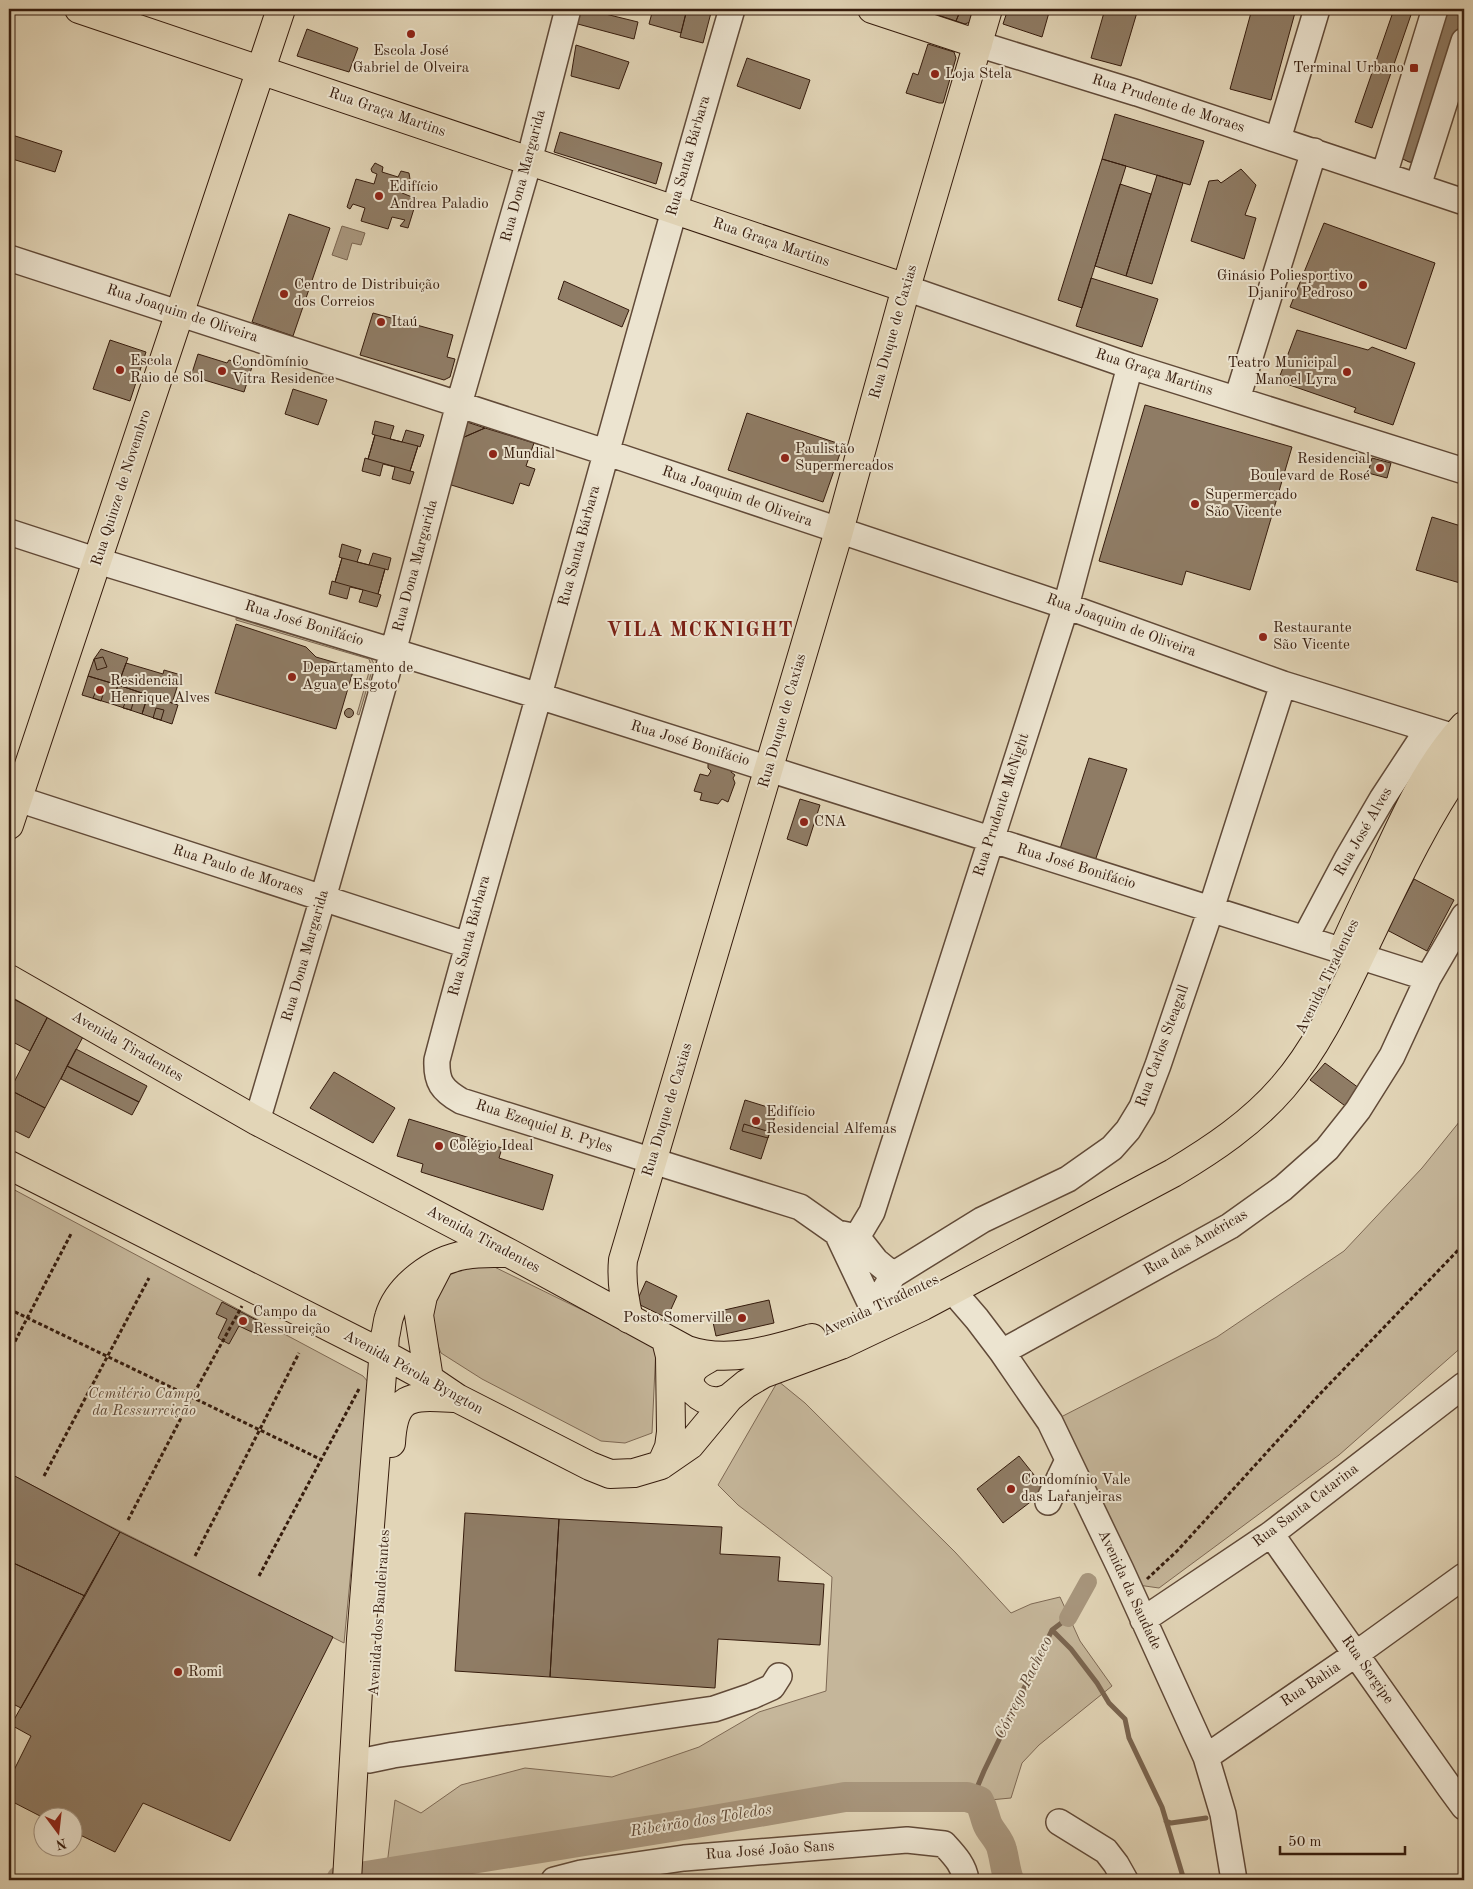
<svg xmlns="http://www.w3.org/2000/svg" width="1473" height="1889" font-family="'Old Standard TT',serif">
<style>
.green{fill:#c5b69a;stroke:#7e6954}
.water{fill:#a8967d;stroke:#7a6550}
.lines{fill:none;stroke-linecap:round;stroke-linejoin:round}
.stream{stroke:#7a6550;stroke-width:5}
.canal{stroke:#a8967d;stroke-width:18}
.river{stroke:#a8967d;stroke-width:30}
.building{fill:#8f7c65;stroke:#361c0d}
.minor-casing{stroke:#614a38;stroke-width:28}
.major-casing{stroke:#361c0d;stroke-width:30}
.path{stroke:#361c0d;stroke-width:3;stroke-dasharray:4 2.5;stroke-linecap:butt}
.minor{stroke:#ece4d0;stroke-width:25}
.major{stroke:#e2d5b7;stroke-width:28}
.poi-dot{fill:#8f2418;stroke:#ece4d0;stroke-width:2}
.labels{text-anchor:middle;dominant-baseline:central;stroke-width:4;stroke-linejoin:round;paint-order:stroke}
.poi-label{font-size:15px;fill:#361c0d;stroke:#ece4d0;text-anchor:start}
.street-label{font-size:15px;fill:#361c0d;stroke:#ece4d0}
.park-label{font-size:15px;font-style:italic;fill:#614a37;stroke:#ece4d0}
.water-label{font-size:16px;font-style:italic;fill:#5e4734;stroke:#ece4d0}
.district-label{font-size:20px;font-weight:bold;letter-spacing:1px;fill:#7a1f14;stroke:#ece4d0}
</style>
<rect width="100%" height="100%" fill="#e2d5b7"/>
<filter id="stains"><feTurbulence type="fractalNoise" baseFrequency=".004" numOctaves="4"/><feColorMatrix values="0 0 0 0 .2 0 0 0 0 .09 0 0 0 0 .02 0 0 0 .5 -.17"/></filter>
<radialGradient id="worn" r=".72"><stop offset=".6" stop-color="#630" stop-opacity="0"/><stop offset="1" stop-color="#630" stop-opacity=".3"/></radialGradient>
<path class="green" d="M236 618 371 658 374 664 359 715 357 714 371 665 369 659 236 620Z
M1464 1116V1345L1339 1455 1159 1588 1138 1585 1059 1418 1217 1337 1344 1251 1422 1168Z
M9 1187 363 1376 369 1383 344 1643 90 1516 9 1473Z
M476 1258 656 1346 652 1433 625 1443 601 1441 482 1379 441 1353 430 1325 432 1293 454 1269Z
M778 1381 805 1403 955 1552 1011 1613 1031 1604 1060 1597 1080 1641 1112 1686 1039 1745 1022 1763 1011 1798 979 1801 967 1797H845L696 1823 386 1873 395 1800 421 1813 461 1785 525 1768 612 1777 699 1747 759 1712 826 1691 832 1577 738 1505 718 1485Z
M87 1878 252 1879 249 1880H76Z"/>
<path class="water" d="M342 226 365 233 361 245 352 243 347 260 332 255Z"/>
<g class="lines">
<path class="stream" d="M1052 1630 1071 1649 1097 1683 1109 1703 1125 1719 1129 1738 1162 1807 1184 1880
M979 1801 976 1790 984 1771 1052 1630 1068 1618 1088 1582
M1166 1821 1171 1823 1206 1818"/>
<path class="canal" d="M1068 1618 1088 1582"/>
<path class="river" d="M341 1880 696 1823 845 1797H967L979 1801C984 1810 984 1815 987 1823 990 1832 1000 1839 1002 1850 1005 1861 1005 1869 1009 1880"/>
</g>
<path class="building" d="M578 9H585L638 22 634 39 574 23Z
M653 9H687L681 33 649 24Z
M687 9H712L703 43 680 37Z
M940 9H961L956 21 938 15Z
M961 9H974L970 22 965 24 956 21Z
M1008 9H1050L1042 37 1003 24Z
M1105 9H1138L1121 66 1091 58Z
M1252 9H1296L1271 100 1230 89Z
M1394 9H1413L1372 128 1355 122Z
M1425 9H1464V78L1435 165 1409 162 1382 149Z
M307 29 358 48 349 72 297 56Z
M928 44 954 52 956 58 943 103H939L906 93 913 73 918 75Z
M576 45 629 62 619 89 571 76Z
M747 58 810 80 800 109 737 86Z
M1115 114 1204 141 1190 185 1102 159Z
M560 132 662 163 656 184 554 152Z
M9 134 62 151 55 172 9 158Z
M1102 159 1126 166 1082 308 1058 300Z
M375 163 383 167 382 172 398 177 401 171 409 173 410 179 404 185 402 193 417 199 408 228 400 226 405 220 392 217 388 229 361 221 365 208 353 204 350 209 347 207 356 179 374 184 377 174 372 172 371 169Z
M1241 169 1256 185 1245 215 1256 218 1244 259 1191 241 1209 181 1218 180 1221 183Z
M1157 175 1183 183 1152 284 1126 276Z
M1120 184 1151 194 1126 276 1095 266Z
M289 214 330 228 293 336 252 322Z
M1324 223 1435 263 1406 349 1290 307Z
M1091 278 1158 299 1142 347 1076 326Z
M564 281 629 310 622 327 558 299Z
M373 313 453 335 447 357 455 359 450 377 444 380 360 355Z
M1297 330 1368 350 1372 347 1415 363 1393 425 1354 412 1356 408 1278 381Z
M110 340 146 352 130 401 93 389Z
M198 354 227 363 229 360 252 367 244 392 191 376Z
M293 389 327 400 318 425 285 414Z
M1145 405 1292 447 1250 590 1186 571 1182 585 1099 561Z
M747 413 843 445 823 502 728 470Z
M375 421 394 426 390 439 402 442 406 430 424 435 420 447 418 446 410 471 414 472 410 484 392 479 395 467 383 464 380 476 362 471 365 458 368 459 375 435 372 434Z
M467 422 485 428 462 438Z
M485 428 534 443 526 466 535 469 529 486 520 483 513 504 448 484 462 438Z
M375 435 418 446 410 471 368 459Z
M1372 458 1391 463 1387 478 1368 473Z
M1432 517 1464 527V574L1460 583 1416 570Z
M342 544 361 550 357 562 369 565 373 553 391 558 388 570 385 569 378 594 381 595 377 607 359 602 363 590 350 587 347 599 329 594 332 581 335 582 342 558 339 557Z
M342 558 385 569 378 594 335 582Z
M236 624 306 647 316 657 354 668 336 729 215 693Z
M101 649 128 658 118 685 88 676 94 659Z
M103 657 107 667 97 670 94 659Z
M126 663 163 674 164 670 181 675 172 703 118 685Z
M88 676 118 685 112 704 82 695Z
M118 685 148 695 142 714 112 704Z
M97 689 104 691 101 701 93 698Z
M148 695 178 705 172 724 142 714Z
M127 698 134 700 131 710 123 708Z
M156 708 164 710 161 720 153 718Z
M344.5 713a4.5 4.5 0 1 1 9 0a4.5 4.5 0 1 1-9 0Z
M1089 758 1127 769 1095 861 1059 852Z
M710 761 733 768 731 772 735 775 733 778 735 783 728 802 722 799 718 804 700 800 702 793 694 791 700 774 708 776 711 771 708 768V764Z
M800 799 820 805 807 846 787 839Z
M1414 879 1454 900 1427 951 1387 930Z
M9 997 48 1016 30 1051 9 1040Z
M48 1016 84 1035 45 1108 10 1090Z
M76 1049 147 1086 139 1102 67 1066Z
M1325 1063 1363 1091 1348 1108 1310 1080Z
M67 1066 139 1102 132 1115 61 1079Z
M334 1072 395 1108 373 1143 310 1108Z
M10 1090 45 1108 29 1138 9 1128Z
M745 1100 777 1110 761 1159 730 1149Z
M409 1119 502 1148 499 1158 553 1175 543 1210 421 1172 423 1164 397 1156Z
M744 1124 770 1132 768 1138 742 1131Z
M646 1281 677 1296 667 1318 636 1303Z
M769 1300 774 1323 716 1336 711 1313Z
M222 1302 264 1324 258 1335 239 1326 229 1344 218 1338 227 1319 216 1314Z
M1019 1456 1046 1490 1003 1523 977 1489Z
M9 1473 120 1532 85 1596 9 1561Z
M465 1513 559 1519 550 1677 455 1671Z
M559 1519 722 1527 720 1554 780 1557 778 1581 824 1584 820 1645 718 1639 715 1688 550 1677Z
M120 1532 333 1637 230 1841 143 1803 115 1852 72 1831V1816L42 1817 9 1800V1780L31 1736 11 1725Z
M9 1561 85 1596 21 1708 9 1702Z"/>
<g class="lines">
<defs>
<path id="minor" d="M732 9C665 237 603 466 539 695 505 817 469 937 437 1060 436 1082 442 1090 461 1101L800 1207 837 1233 857 1237
M978 44 1137 93 1464 202
M1278 139 1317 9
M1384 175 1435 9
M1418 186 1464 41
M9 258 605 452 1066 606 1283 684 1464 740
M906 288 1130 366 1464 471
M1237 399 1314 151
M9 532 98 561 539 696 1428 978
M9 796 467 945
M1305 938 1347 859 1382 799 1428 729
M257 1121 323 898 393 652 459 404 529 161 568 9
M837 1233 875 1313
M857 1237 872 1212 1066 606 1130 366
M857 1237 876 1261 893 1275
M952 1290 977 1319 1002 1352 1050 1422 1121 1570 1206 1757 1223 1814 1234 1880
M875 1313 880 1298 893 1275 982 1220 1068 1179 1112 1148 1128 1130 1142 1107 1158 1065 1211 909 1283 684
M1002 1352 1230 1226 1283 1188 1327 1149 1358 1110 1392 1056 1428 978 1464 916
M1048 1502 1068 1460
M1271 1534 1450 1788 1464 1807
M1143 1620 1271 1534 1464 1385
M1206 1757 1356 1654 1464 1576
M369 1760 393 1755 714 1709 752 1696 772 1687 779 1676
M1059 1822 1106 1851 1116 1864 1125 1880
M554 1880 581 1873 684 1858 907 1840 944 1844C954 1855 964 1865 966 1880"/>
<path id="major" d="M79 9 906 288
M872 9 978 44
M9 825 281 9
M1344 947C1356 919 1370 891 1383 864 1405 816 1428 765 1464 726
M9 979 257 1121 509 1253 687 1350C727 1364 772 1350 812 1338
M9 1165 385 1355 429 1379 457 1398 590 1466 610 1474 634 1473 661 1465 690 1445 729 1398 746 1384 763 1374 841 1345 923 1306 1173 1173C1213 1149 1252 1123 1283 1087 1316 1049 1338 1002 1360 956 1392 890 1422 823 1464 763
M629 1319C624 1299 621 1281 623 1260L839 531 906 288 988 9
M713 1356C705 1361 694 1365 691 1374 685 1388 701 1400 713 1401 718 1402 724 1400 729 1398
M429 1379 419 1315 423 1296 438 1267
M391 1443C394 1392 412 1396 457 1398
M661 1465 669 1447 671 1432 670 1356 666 1340
M347 1880 361 1639 385 1336C387 1330 387 1323 389 1317 398 1286 434 1260 465 1255 479 1252 493 1253 508 1253"/>
</defs>
<use href="#minor" class="minor-casing"/>
<use href="#major" class="major-casing"/>
<path class="path" d="M9 1212 12 1205
M9 1309 320 1459
M9 1353 72 1232
M44 1476 149 1278
M128 1520 192 1397 242 1306
M195 1556 299 1353
M259 1576 359 1389
M1147 1579 1178 1550 1318 1396 1464 1244"/>
<use href="#minor" class="minor"/>
<use href="#major" class="major"/>
</g>
<g class="poi-dot">
<circle cx="411" cy="34" r="5"/>
<rect x="1409" y="63" width="10" height="10" rx="2.5"/>
<circle cx="935" cy="74" r="5"/>
<circle cx="379" cy="196" r="5"/>
<circle cx="1363" cy="285" r="5"/>
<circle cx="284" cy="294" r="5"/>
<circle cx="381" cy="322" r="5"/>
<circle cx="120" cy="370" r="5"/>
<circle cx="222" cy="371" r="5"/>
<circle cx="1347" cy="372" r="5"/>
<circle cx="493" cy="454" r="5"/>
<circle cx="785" cy="458" r="5"/>
<circle cx="1380" cy="468" r="5"/>
<circle cx="1195" cy="504" r="5"/>
<circle cx="1263" cy="637" r="5"/>
<circle cx="292" cy="677" r="5"/>
<circle cx="100" cy="690" r="5"/>
<circle cx="804" cy="822" r="5"/>
<circle cx="756" cy="1121" r="5"/>
<circle cx="439" cy="1146" r="5"/>
<circle cx="742" cy="1318" r="5"/>
<circle cx="243" cy="1321" r="5"/>
<circle cx="1011" cy="1489" r="5"/>
<circle cx="178" cy="1672" r="5"/>
</g>
<g class="labels">
<g class="poi-label">
<text x="411" y="51" text-anchor="middle">Escola José<tspan x="411" dy="17">Gabriel de Olveira</tspan></text>
<text x="1404" y="68" text-anchor="end">Terminal Urbano</text>
<text x="945" y="74">Loja Stela</text>
<text x="389" y="187">Edifício<tspan x="389" dy="17">Andrea Paladio</tspan></text>
<text x="1353" y="276" text-anchor="end">Ginásio Poliesportivo<tspan x="1353" dy="17">Djaniro Pedroso</tspan></text>
<text x="294" y="285">Centro de Distribuição<tspan x="294" dy="17">dos Correios</tspan></text>
<text x="391" y="322">Itaú</text>
<text x="130" y="361">Escola<tspan x="130" dy="17">Raio de Sol</tspan></text>
<text x="232" y="362">Condomínio<tspan x="232" dy="17">Vitra Residence</tspan></text>
<text x="1337" y="363" text-anchor="end">Teatro Municipal<tspan x="1337" dy="17">Manoel Lyra</tspan></text>
<text x="795" y="449">Paulistão<tspan x="795" dy="17">Supermercados</tspan></text>
<text x="503" y="454">Mundial</text>
<text x="1370" y="459" text-anchor="end">Residencial<tspan x="1370" dy="17">Boulevard de Rosé</tspan></text>
<text x="1205" y="495">Supermercado<tspan x="1205" dy="17">São Vicente</tspan></text>
<text x="1273" y="628">Restaurante<tspan x="1273" dy="17">São Vicente</tspan></text>
<text x="302" y="668">Departamento de<tspan x="302" dy="17">Agua e Esgoto</tspan></text>
<text x="110" y="681">Residencial<tspan x="110" dy="17">Henrique Alves</tspan></text>
<text x="814" y="822">CNA</text>
<text x="766" y="1112">Edifício<tspan x="766" dy="17">Residencial Alfemas</tspan></text>
<text x="449" y="1146">Colégio Ideal</text>
<text x="253" y="1312">Campo da<tspan x="253" dy="17">Ressureição</tspan></text>
<text x="732" y="1318" text-anchor="end">Posto Somerville</text>
<text x="1021" y="1480">Condomínio Vale<tspan x="1021" dy="17">das Laranjeiras</tspan></text>
<text x="188" y="1672">Romi</text>
</g>
<g class="street-label">
<text transform="translate(1168 104) rotate(18)">Rua Prudente de Moraes</text>
<text transform="translate(387 113) rotate(19)">Rua Graça Martins</text>
<text transform="translate(689 156) rotate(-74)">Rua Santa Bárbara</text>
<text transform="translate(524 176) rotate(-75)">Rua Dona Margarida</text>
<text transform="translate(771 243) rotate(19)">Rua Graça Martins</text>
<text transform="translate(182 314) rotate(18)">Rua Joaquim de Oliveira</text>
<text transform="translate(894 332) rotate(-74)">Rua Duque de Caxias</text>
<text transform="translate(1154 373) rotate(18)">Rua Graça Martins</text>
<text transform="translate(122 488) rotate(-72)">Rua Quinze de Novembro</text>
<text transform="translate(737 497) rotate(19)">Rua Joaquim de Oliveira</text>
<text transform="translate(580 546) rotate(-75)">Rua Santa Bárbara</text>
<text transform="translate(416 566) rotate(-75)">Rua Dona Margarida</text>
<text transform="translate(304 624) rotate(17)">Rua José Bonifácio</text>
<text transform="translate(1121 626) rotate(20)">Rua Joaquim de Oliveira</text>
<text transform="translate(783 721) rotate(-74)">Rua Duque de Caxias</text>
<text transform="translate(690 744) rotate(17)">Rua José Bonifácio</text>
<text transform="translate(1002 805) rotate(-72)">Rua Prudente McNight</text>
<text transform="translate(1364 832) rotate(-60)">Rua José Alves</text>
<text transform="translate(1076 867) rotate(17)">Rua José Bonifácio</text>
<text transform="translate(238 871) rotate(18)">Rua Paulo de Moraes</text>
<text transform="translate(470 936) rotate(-75)">Rua Santa Bárbara</text>
<text transform="translate(306 956) rotate(-74)">Rua Dona Margarida</text>
<text transform="translate(1328 977) rotate(-64)">Avenida Tiradentes</text>
<text transform="translate(1163 1046) rotate(-70)">Rua Carlos Steagall</text>
<text transform="translate(127 1047) rotate(30)">Avenida Tiradentes</text>
<text transform="translate(668 1110) rotate(-73)">Rua Duque de Caxias</text>
<text transform="translate(544 1127) rotate(18)">Rua Ezequiel B. Pyles</text>
<text transform="translate(483 1240) rotate(28)">Avenida Tiradentes</text>
<text transform="translate(1196 1243) rotate(-30)">Rua das Américas</text>
<text transform="translate(881 1306) rotate(-25)">Avenida Tiradentes</text>
<text transform="translate(413 1373) rotate(29)">Avenida Pérola Byngton</text>
<text transform="translate(1306 1506) rotate(-37)">Rua Santa Catarina</text>
<text transform="translate(1129 1590) rotate(65)">Avenida da Saudade</text>
<text transform="translate(380 1613) rotate(-86)">Avenida dos Bandeirantes</text>
<text transform="translate(1367 1670) rotate(55)">Rua Sergipe</text>
<text transform="translate(1311 1685) rotate(-34)">Rua Bahia</text>
<text transform="translate(770 1851) rotate(-4)">Rua José João Sans</text>
</g>
<g class="park-label">
<text x="144" y="1394">Cemitério Campo<tspan x="144" dy="17">da Ressurreição</tspan></text>
</g>
<g class="water-label">
<text transform="translate(1024 1688) rotate(-64)">Córrego Pacheco</text>
<text transform="translate(701 1821) rotate(-9)">Ribeirão dos Toledos</text>
</g>
<g class="district-label">
<text x="700" y="631">VILA MCKNIGHT</text>
</g>
</g>
<rect width="1473" height="1889" fill="none" stroke="#e2d5b7" stroke-width="30"/>
<rect x="10" y="10" width="1453" height="1869" fill="none" stroke="#361c0d" stroke-width="2.5"/>
<rect x="15" y="15" width="1443" height="1859" fill="none" stroke="#361c0d"/>
<g transform="translate(58 1832) rotate(165)"><circle r="24" fill="#ece4d0" stroke="#a39482"/>
<path d="M0-4L9 19L0 12L-9 19Z" fill="#8f2418"/>
<text y="-8" font-size="14" font-weight="bold" text-anchor="middle" fill="#361c0d">N</text>
</g>
<path d="M1280 1846v8h125v-8" fill="none" stroke="#361c0d" stroke-width="2.5"/>
<text x="1288" y="1846" font-size="15" fill="#361c0d" stroke="#ece4d0" stroke-width="4" paint-order="stroke">50 m</text>
<rect width="100%" height="100%" filter="url(#stains)"/>
<rect width="100%" height="100%" fill="url(#worn)"/>
</svg>
